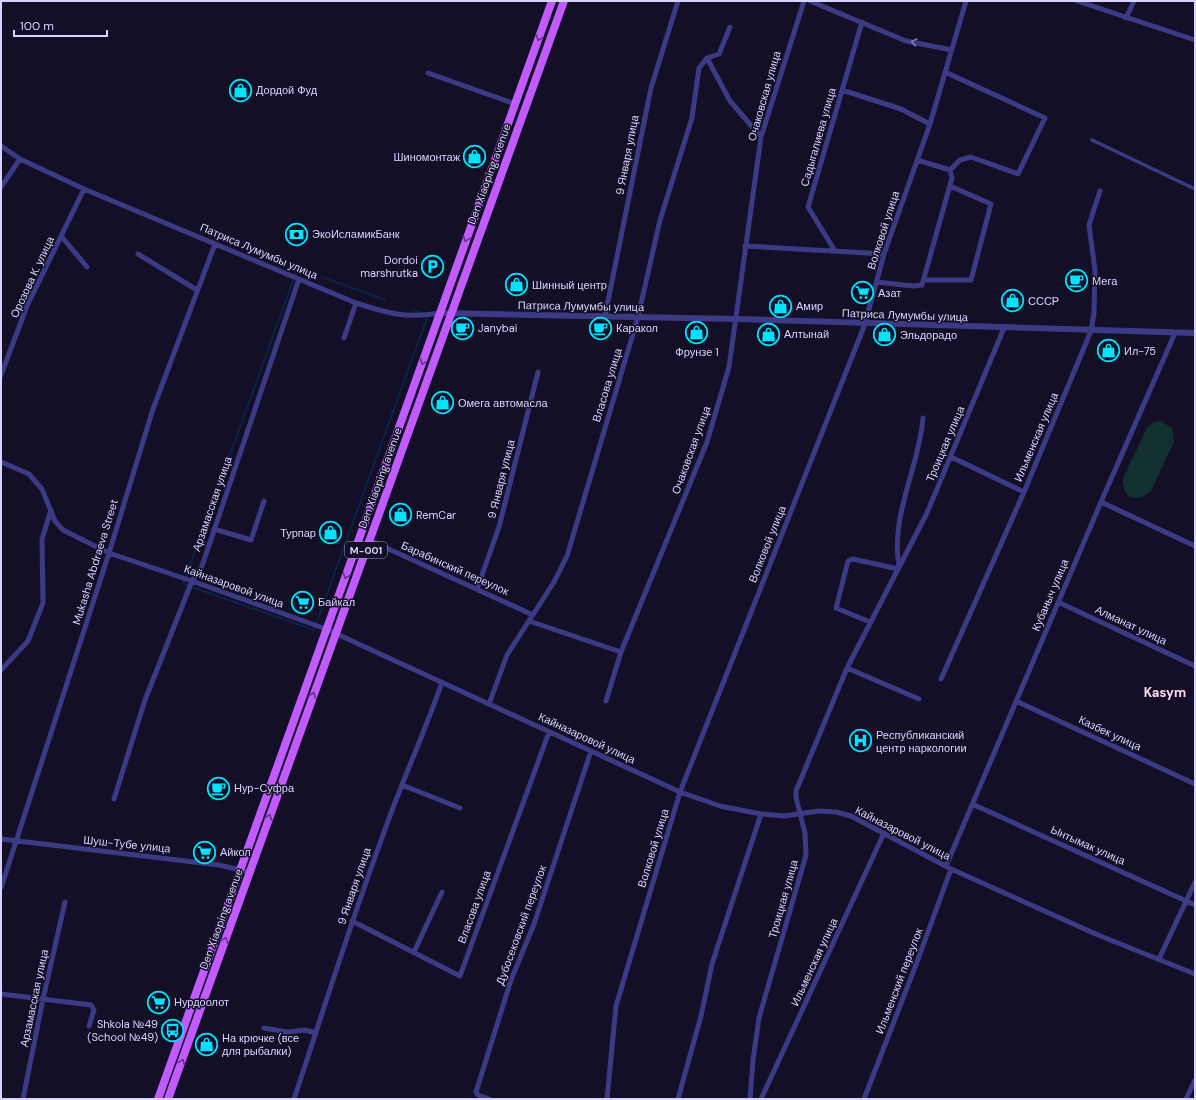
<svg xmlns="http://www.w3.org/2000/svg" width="1196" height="1100" font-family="'DM Sans',sans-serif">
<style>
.green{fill:#12302f}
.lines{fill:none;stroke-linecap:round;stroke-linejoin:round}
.stream{stroke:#0c2248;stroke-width:2}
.pedestrian{stroke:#3d3a85;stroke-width:3.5}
.minor{stroke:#3d3a85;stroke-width:5}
.tertiary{stroke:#3d3a85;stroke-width:6}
.primary{stroke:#c25bff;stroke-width:8}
.oneway{stroke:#623188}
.oneway2{stroke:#837fbc}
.labels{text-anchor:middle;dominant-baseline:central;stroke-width:3;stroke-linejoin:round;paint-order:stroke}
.shield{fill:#130f26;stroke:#9e99be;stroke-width:1}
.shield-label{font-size:10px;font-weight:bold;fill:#d9d4ff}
.poi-label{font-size:11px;fill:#d9d4ff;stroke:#130f26;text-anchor:start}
.street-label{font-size:11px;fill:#d9d4ff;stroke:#130f26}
.quarter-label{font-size:13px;font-weight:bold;fill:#ffd6f0;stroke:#130f26}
</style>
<rect width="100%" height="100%" fill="#130f26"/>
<path class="green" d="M1161 421 1172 428 1174 442 1151 491C1136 504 1122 499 1123 478L1147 428 1154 422Z"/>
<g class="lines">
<path class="stream" d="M295 274 298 267 310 273
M322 277 385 300
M293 281 183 584 314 630 428 315
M414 310 423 313"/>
<path class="pedestrian" d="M1092 140 1195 189"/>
<path class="minor" d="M810 1 906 41 952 50
M1077 1 1195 40
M1126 18 1134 1
M707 58 730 101 761 137
M945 72 1045 118 1018 174 971 157 960 160 950 170
M428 73 515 104
M842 90 901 109 930 124
M1 146 20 159 84 189 356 303C387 313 406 319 440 313
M1 187 20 159
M61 236 87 267
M745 246 884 254
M835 251 808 207 862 22
M138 254 197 290
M924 280H971L991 204 950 186
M877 282 913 286 922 285 952 178 950 170 917 160
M605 316 651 88 678 1
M344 338 356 303
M1 375 27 306 84 189
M951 457 1024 492
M1 462 29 474 42 489 55 521 63 530 109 553 192 581 326 629 680 792 720 806 761 814 784 816 819 811 836 812 851 816 951 869 1098 935 1195 974
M1101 502 1195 546
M214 529 251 540 264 501
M369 540 533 615
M899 566C890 516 919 468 923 418
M477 589 499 527 538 372
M1058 602 1195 666
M529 621 621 652
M870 622 836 608 848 561 853 559 898 569
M847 668 919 699
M1 670 28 641 43 603 42 539 51 510
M941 679 1024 492 1091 331 1094 313 1095 270 1089 225 1100 191
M606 701 621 652 707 442 729 367 761 137 804 1
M1016 701 1195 784
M489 704 507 655 554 582 567 556 638 317 660 220 692 118 699 68 707 58 719 54 730 27
M402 785 460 808
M114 799 145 700 192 581 202 566 299 279
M972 804 1195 905
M1 839 219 865 249 872
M946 866 1101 502 1175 333
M1 888 109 553 153 409 215 244
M352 921 460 976 549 732
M414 952 442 892
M1159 959 1195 882
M1 994 91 1005 94 1010 89 1026
M264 1028 288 1032 304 1030 316 1033
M23 1099 43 999 65 902
M294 1099C323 1012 350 924 382 838 400 785 424 735 442 682
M489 1099 478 1095 476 1092 511 980 534 924 591 751
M607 1099 616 1006 680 792 865 324 884 254 930 124 966 1
M678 1099 701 1016 712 964 761 814
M750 1099 753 1060 759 1018 806 855 805 833 796 798V791L847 668 927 513 1004 328
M761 1099 884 833
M864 1099 917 962 951 869
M1186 1099 1195 1080"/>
<path class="tertiary" d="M440 313 736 319 1195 333"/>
<path class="primary" d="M158 1099 552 1
M168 1099 564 1"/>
</g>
<defs><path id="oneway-chevron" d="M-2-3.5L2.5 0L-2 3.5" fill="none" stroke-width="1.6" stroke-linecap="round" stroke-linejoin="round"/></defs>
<g class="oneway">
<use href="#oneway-chevron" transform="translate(539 38) rotate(110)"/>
<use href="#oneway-chevron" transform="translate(466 239) rotate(110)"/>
<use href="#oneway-chevron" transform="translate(423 362) rotate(110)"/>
<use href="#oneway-chevron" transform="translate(346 576) rotate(110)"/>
<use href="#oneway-chevron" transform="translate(313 695) rotate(-70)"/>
<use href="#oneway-chevron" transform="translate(269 817) rotate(-70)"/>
<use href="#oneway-chevron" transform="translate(225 940) rotate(-70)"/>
<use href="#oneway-chevron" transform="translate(182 1062) rotate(-70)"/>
</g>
<use class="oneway2" href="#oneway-chevron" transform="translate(914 42) rotate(-168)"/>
<defs>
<symbol id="shop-ring" viewBox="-11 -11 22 22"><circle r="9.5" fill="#130f26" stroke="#00e5ff" stroke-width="1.5"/><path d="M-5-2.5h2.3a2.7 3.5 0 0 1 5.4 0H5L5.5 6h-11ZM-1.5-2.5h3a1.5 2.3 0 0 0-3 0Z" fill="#00e5ff"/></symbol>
<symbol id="bank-ring" viewBox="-11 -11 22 22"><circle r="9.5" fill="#130f26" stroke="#00e5ff" stroke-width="1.5"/><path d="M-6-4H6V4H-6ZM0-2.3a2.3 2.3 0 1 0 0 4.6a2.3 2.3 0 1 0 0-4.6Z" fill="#00e5ff"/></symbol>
<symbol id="parking-ring" viewBox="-11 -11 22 22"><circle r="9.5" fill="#130f26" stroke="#00e5ff" stroke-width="1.5"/><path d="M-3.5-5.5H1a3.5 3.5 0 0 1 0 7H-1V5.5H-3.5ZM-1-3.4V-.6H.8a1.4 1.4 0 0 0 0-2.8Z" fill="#00e5ff"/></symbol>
<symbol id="cafe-ring" viewBox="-11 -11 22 22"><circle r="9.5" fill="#130f26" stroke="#00e5ff" stroke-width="1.5"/><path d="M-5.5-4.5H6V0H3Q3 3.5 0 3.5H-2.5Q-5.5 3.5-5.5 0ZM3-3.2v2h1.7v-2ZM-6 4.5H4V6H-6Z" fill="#00e5ff"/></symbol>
<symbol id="supermarket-ring" viewBox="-11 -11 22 22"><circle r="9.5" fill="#130f26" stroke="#00e5ff" stroke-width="1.5"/><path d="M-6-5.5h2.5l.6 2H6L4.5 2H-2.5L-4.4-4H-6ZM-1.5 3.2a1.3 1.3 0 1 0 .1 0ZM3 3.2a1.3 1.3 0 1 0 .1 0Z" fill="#00e5ff"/></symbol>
<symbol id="hospital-ring" viewBox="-11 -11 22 22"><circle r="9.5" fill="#130f26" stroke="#00e5ff" stroke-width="1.5"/><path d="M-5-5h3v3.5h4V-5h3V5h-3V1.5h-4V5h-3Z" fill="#00e5ff"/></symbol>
<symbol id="bus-ring" viewBox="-11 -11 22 22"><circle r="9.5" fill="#130f26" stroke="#00e5ff" stroke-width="1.5"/><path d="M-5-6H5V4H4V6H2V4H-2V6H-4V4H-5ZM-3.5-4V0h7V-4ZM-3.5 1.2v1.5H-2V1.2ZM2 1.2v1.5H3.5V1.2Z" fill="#00e5ff"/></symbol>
</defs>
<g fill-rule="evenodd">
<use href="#shop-ring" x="228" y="78" width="25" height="25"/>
<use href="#shop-ring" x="462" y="144" width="25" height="25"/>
<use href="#bank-ring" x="284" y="222" width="25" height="25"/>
<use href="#parking-ring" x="420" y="254" width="25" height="25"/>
<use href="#cafe-ring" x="1064" y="268" width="25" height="25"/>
<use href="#shop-ring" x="504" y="272" width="25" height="25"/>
<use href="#supermarket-ring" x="850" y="280" width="25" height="25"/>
<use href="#shop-ring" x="1000" y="288" width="25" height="25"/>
<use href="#shop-ring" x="768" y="294" width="25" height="25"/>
<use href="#cafe-ring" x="450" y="316" width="25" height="25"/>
<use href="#cafe-ring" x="588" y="316" width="25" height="25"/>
<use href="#shop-ring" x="684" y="320" width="25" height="25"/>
<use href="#shop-ring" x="756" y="322" width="25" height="25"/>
<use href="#shop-ring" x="872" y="322" width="25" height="25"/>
<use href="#shop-ring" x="1096" y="338" width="25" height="25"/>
<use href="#shop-ring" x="430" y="390" width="25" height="25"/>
<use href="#shop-ring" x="388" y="502" width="25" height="25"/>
<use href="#shop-ring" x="318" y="520" width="25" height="25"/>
<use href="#supermarket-ring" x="290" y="590" width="25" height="25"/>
<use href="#hospital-ring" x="848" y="728" width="25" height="25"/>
<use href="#cafe-ring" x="206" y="776" width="25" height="25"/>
<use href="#supermarket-ring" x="192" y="840" width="25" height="25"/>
<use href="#supermarket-ring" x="146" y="990" width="25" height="25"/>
<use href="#bus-ring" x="160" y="1018" width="25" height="25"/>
<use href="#shop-ring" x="194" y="1032" width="25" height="25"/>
</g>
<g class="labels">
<rect class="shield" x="345" y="542" width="42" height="16" rx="3"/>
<g class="shield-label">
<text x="366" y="550">M-001</text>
</g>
<g class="poi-label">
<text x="256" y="90">Дордой Фуд</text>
<text x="460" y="157" text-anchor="end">Шиномонтаж</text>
<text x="312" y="234">ЭкоИсламикБанк</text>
<text x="418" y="260" text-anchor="end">Dordoi<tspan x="418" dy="13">marshrutka</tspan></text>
<text x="1092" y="281">Мега</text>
<text x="532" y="285">Шинный центр</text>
<text x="878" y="293">Азат</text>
<text x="1028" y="301">СССР</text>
<text x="796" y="306">Амир</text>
<text x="478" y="328">Janybai</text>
<text x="616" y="328">Каракол</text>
<text x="784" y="334">Алтынай</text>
<text x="900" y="335">Эльдорадо</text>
<text x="1124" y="351">Ил-75</text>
<text x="697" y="352" text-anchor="middle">Фрунзе 1</text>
<text x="458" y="403">Омега автомасла</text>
<text x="416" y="515">RemCar</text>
<text x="316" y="533" text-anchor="end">Турпар</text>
<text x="318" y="602">Байкал</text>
<text x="876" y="735">Республиканский<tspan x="876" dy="13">центр наркологии</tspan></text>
<text x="234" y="788">Нур-Суфра</text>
<text x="220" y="852">Айкол</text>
<text x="174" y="1002">Нурдоолот</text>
<text x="158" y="1024" text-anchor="end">Shkola №49<tspan x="158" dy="13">(School №49)</tspan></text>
<text x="222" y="1038">На крючке (все<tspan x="222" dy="13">для рыбалки)</tspan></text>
</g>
<g class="street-label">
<text transform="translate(764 96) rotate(-74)">Очаковская улица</text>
<text transform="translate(818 137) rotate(-74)">Садыгалиева улица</text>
<text transform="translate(627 155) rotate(-79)">9 Января улица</text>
<text transform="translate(489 174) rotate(-70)">Den Xiaoping avenue</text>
<text transform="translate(883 230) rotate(-72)">Волковой улица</text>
<text transform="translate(259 251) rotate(23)">Патриса Лумумбы улица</text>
<text transform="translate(32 277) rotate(-65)">Орозова К. улица</text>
<text transform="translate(581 306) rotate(1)">Патриса Лумумбы улица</text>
<text transform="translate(905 315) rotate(2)">Патриса Лумумбы улица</text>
<text transform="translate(607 385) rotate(-73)">Власова улица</text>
<text transform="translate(1036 437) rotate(-67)">Ильменская улица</text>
<text transform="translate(945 444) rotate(-67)">Троицкая улица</text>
<text transform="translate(691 450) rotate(-70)">Очаковская улица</text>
<text transform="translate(380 478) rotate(-70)">Den Xiaoping avenue</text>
<text transform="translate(501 479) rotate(-76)">9 Января улица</text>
<text transform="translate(212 504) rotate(-71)">Арзамасская улица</text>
<text transform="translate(767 544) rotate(-68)">Волковой улица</text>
<text transform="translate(95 562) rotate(-73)">Mukasha Abdraeva Street</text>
<text transform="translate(455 568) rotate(24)">Барабинский переулок</text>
<text transform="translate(234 586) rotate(20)">Кайназаровой улица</text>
<text transform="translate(1050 595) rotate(-67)">Кубаныч улица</text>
<text transform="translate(1131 625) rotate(25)">Алманат улица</text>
<text transform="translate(1110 733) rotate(25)">Казбек улица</text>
<text transform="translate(587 738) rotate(25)">Кайназаровой улица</text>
<text transform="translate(903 833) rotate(27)">Кайназаровой улица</text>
<text transform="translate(127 844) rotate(6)">Шуш-Тубе улица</text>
<text transform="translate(1088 845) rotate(24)">Ынтымак улица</text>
<text transform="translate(653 848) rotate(-73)">Волковой улица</text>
<text transform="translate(354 886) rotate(-71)">9 Января улица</text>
<text transform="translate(783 899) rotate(-74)">Троицкая улица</text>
<text transform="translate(474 907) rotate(-70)">Власова улица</text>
<text transform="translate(221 919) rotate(-70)">Den Xiaoping avenue</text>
<text transform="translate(521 925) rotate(-70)">Дубосековский переулок</text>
<text transform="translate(814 962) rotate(-65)">Ильменская улица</text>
<text transform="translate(899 981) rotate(-69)">Ильменский переулок</text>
<text transform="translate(34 998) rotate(-78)">Арзамасская улица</text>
</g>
<g class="quarter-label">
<text x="1165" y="692">Kasym</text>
</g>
</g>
<rect width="1196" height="1100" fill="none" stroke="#d9d4ff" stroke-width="4"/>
<path d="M14 30v6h93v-6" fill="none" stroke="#d9d4ff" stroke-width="2"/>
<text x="20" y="30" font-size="12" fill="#d9d4ff" stroke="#130f26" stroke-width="3" paint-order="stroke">100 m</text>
</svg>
